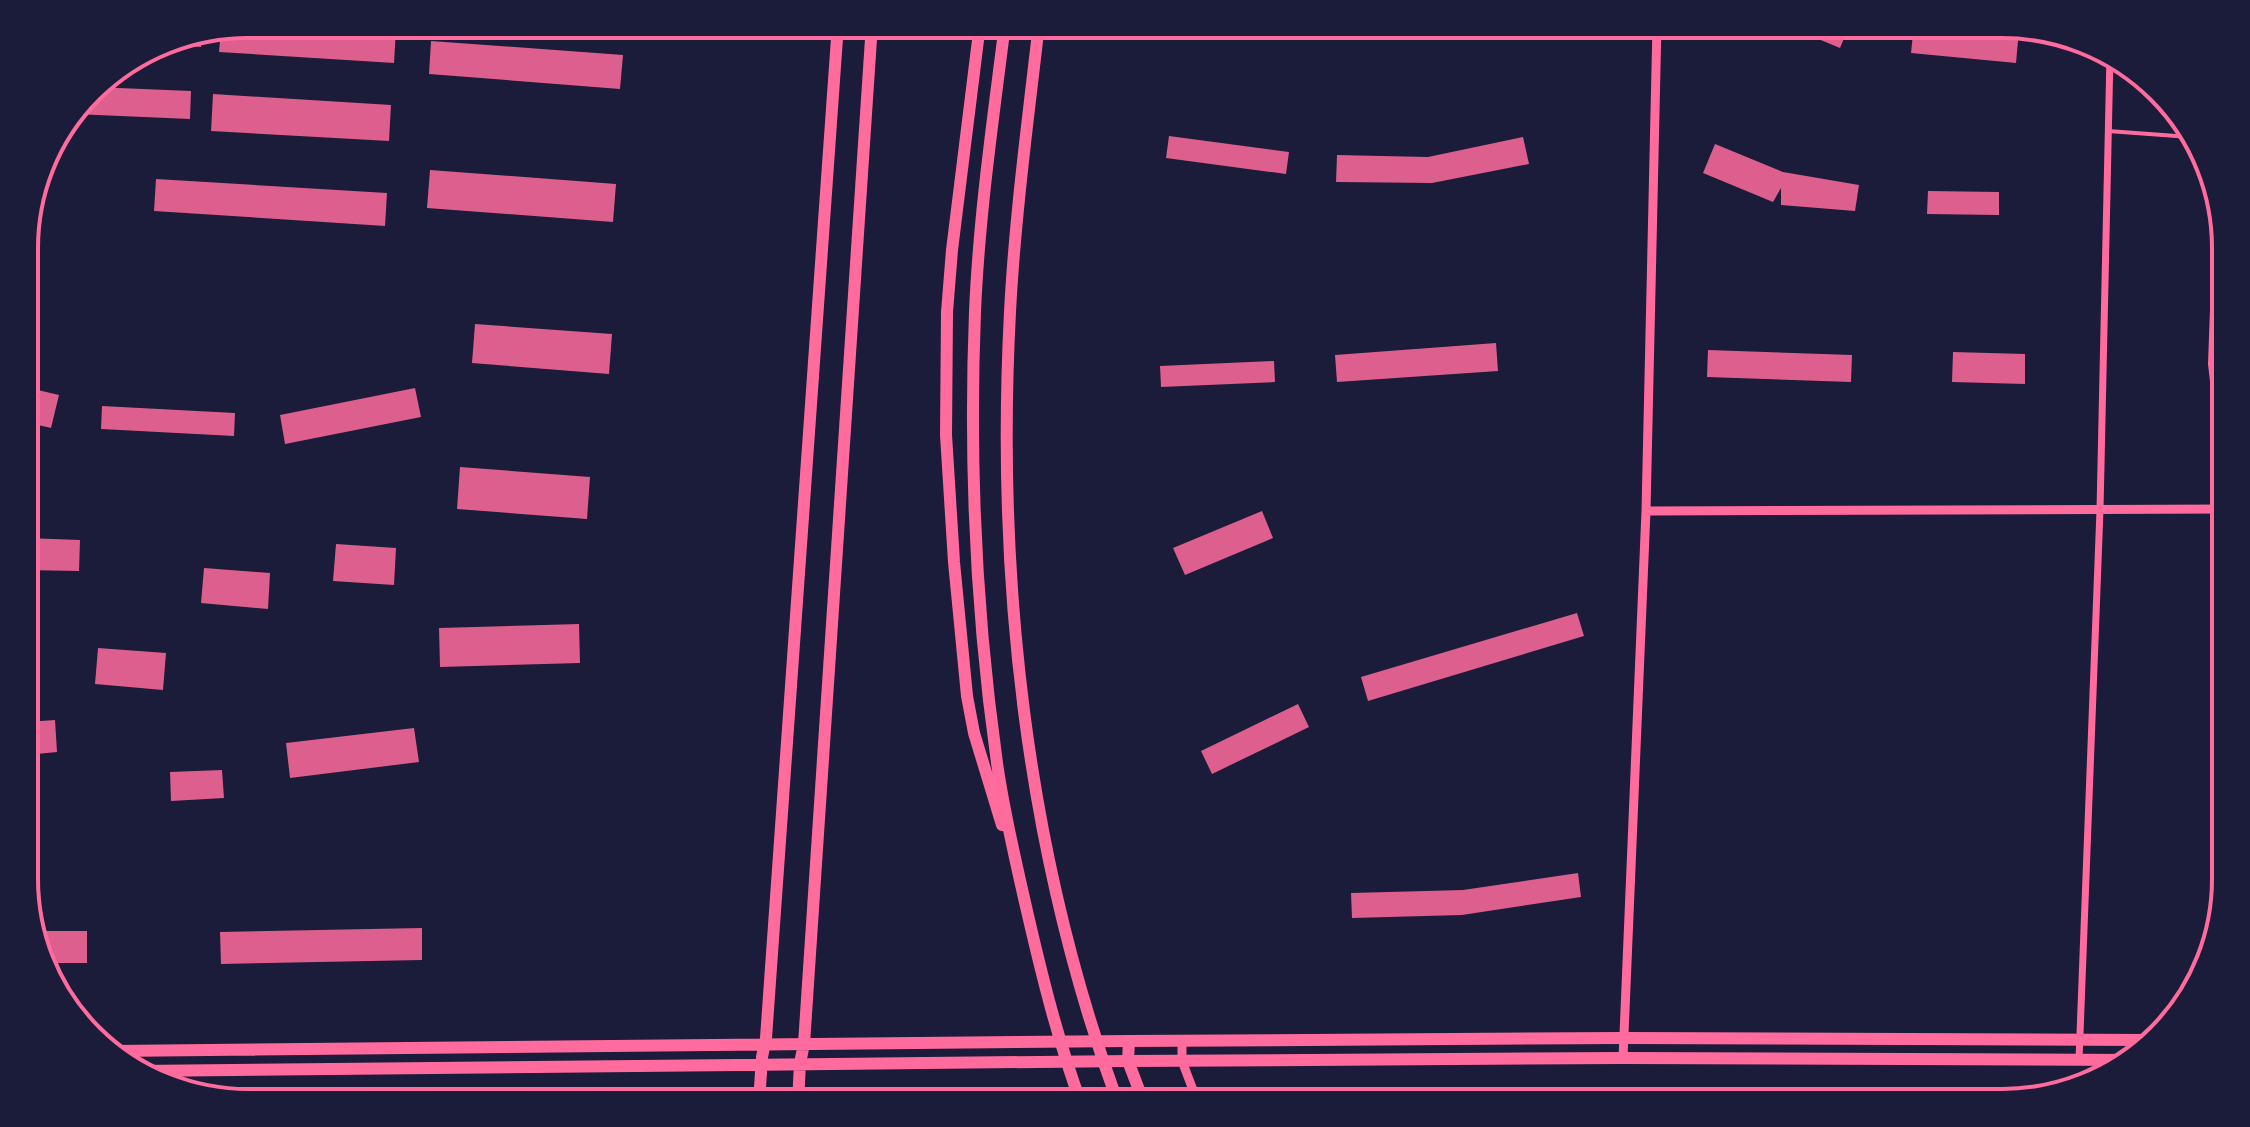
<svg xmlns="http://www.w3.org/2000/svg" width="2250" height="1127" font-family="'Exo 2',sans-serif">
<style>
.building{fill:#dd5f8e}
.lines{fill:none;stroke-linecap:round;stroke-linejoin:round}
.service{stroke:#ff6b9d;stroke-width:4}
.minor{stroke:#ff6b9d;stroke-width:7}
.tertiary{stroke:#ff6b9d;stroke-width:9}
.primary{stroke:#ff6b9d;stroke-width:12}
.trunk{stroke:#ff6b9d;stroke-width:12}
.rim{fill:none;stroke:#ff6b9d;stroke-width:4}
</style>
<rect width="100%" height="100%" fill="#1b1b3a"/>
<path class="building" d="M248 24H310L396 29 394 63 219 52 221 29Z
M1782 24H1850L1840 48Z
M1914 24H1956L2019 30 2016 63 1911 53Z
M202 33 201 47 158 44 163 41Z
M431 41 623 55 620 89 429 74Z
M95 87 191 91 190 119 74 114Z
M213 94 391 105 389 141 211 131Z
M1169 136 1289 152 1286 174 1166 158Z
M1523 137 1529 164 1432 183 1336 182 1337 155 1428 157Z
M1715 144 1783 172 1859 185 1855 211 1781 205V188L1773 202 1703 173Z
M430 170 616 184 613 222 427 208Z
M156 179 387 193 385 226 154 211Z
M1928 191 1999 192V215L1927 214Z
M475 324 612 334 609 374 472 363Z
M1496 343 1498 371 1337 382 1335 355Z
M1708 350 1852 355 1851 382 1707 377Z
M1953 352 2025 354V384L1952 382Z
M1274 361 1275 382 1161 387 1160 366Z
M25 387 59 395 51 428 25 422Z
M415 388 421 417 285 444 280 415Z
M102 406 235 413 234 436 101 429Z
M460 467 590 477 587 519 457 509Z
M1262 511 1273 538 1185 575 1173 548Z
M25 538 80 540 79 571 25 570Z
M336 544 396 548 394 585 333 581Z
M204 568 270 573 268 609 201 603Z
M1577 613 1584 636 1368 701 1361 677Z
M579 624 580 663 440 667 439 628Z
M98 648 166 653 163 690 95 684Z
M1298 704 1309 727 1212 774 1201 751Z
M55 720 57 752 26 755V722Z
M414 728 419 762 290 778 286 743Z
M222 770 224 798 171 801 170 772Z
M1578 873 1581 897 1462 915 1352 918 1351 893 1463 890Z
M422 928V960L221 964 220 932Z
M35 931H87V963H49Z"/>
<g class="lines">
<path class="service" d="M2108 131 2190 137
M2216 200 2210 364 2213 390 2225 400"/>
<path class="minor" d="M2079 1060 2100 510 2110 55"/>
<path class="tertiary" d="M1646 511 2225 509
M1182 1041V1061L1198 1103
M1623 1058 1646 511 1657 24"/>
<path class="primary" d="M114 1051 1129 1041 1623 1038 2148 1040
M138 1071 1128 1061 1623 1058 2131 1060
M759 1103 762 1057 766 1038 838 24
M798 1103 800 1063 804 1044 872 24"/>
<path class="trunk" d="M980 24 952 250 947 312 946 435 954 562 967 696 974 733 1002 825
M1005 24C993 120 979 216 975 312 969 463 976 614 997 763 1004 813 1016 863 1027 911 1042 976 1058 1041 1081 1103
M1039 24C1028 120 1015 216 1010 312 996 578 1026 852 1118 1103
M1129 1041 1128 1061 1144 1103"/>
</g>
<path d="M0 0H2250V1127H0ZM248 38H2002A210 210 0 0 1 2212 248V879A210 210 0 0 1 2002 1089H248A210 210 0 0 1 38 879V248A210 210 0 0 1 248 38Z" fill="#1b1b3a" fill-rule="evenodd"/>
<path class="rim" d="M248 38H2002A210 210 0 0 1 2212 248V879A210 210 0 0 1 2002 1089H248A210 210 0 0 1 38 879V248A210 210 0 0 1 248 38Z"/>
</svg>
